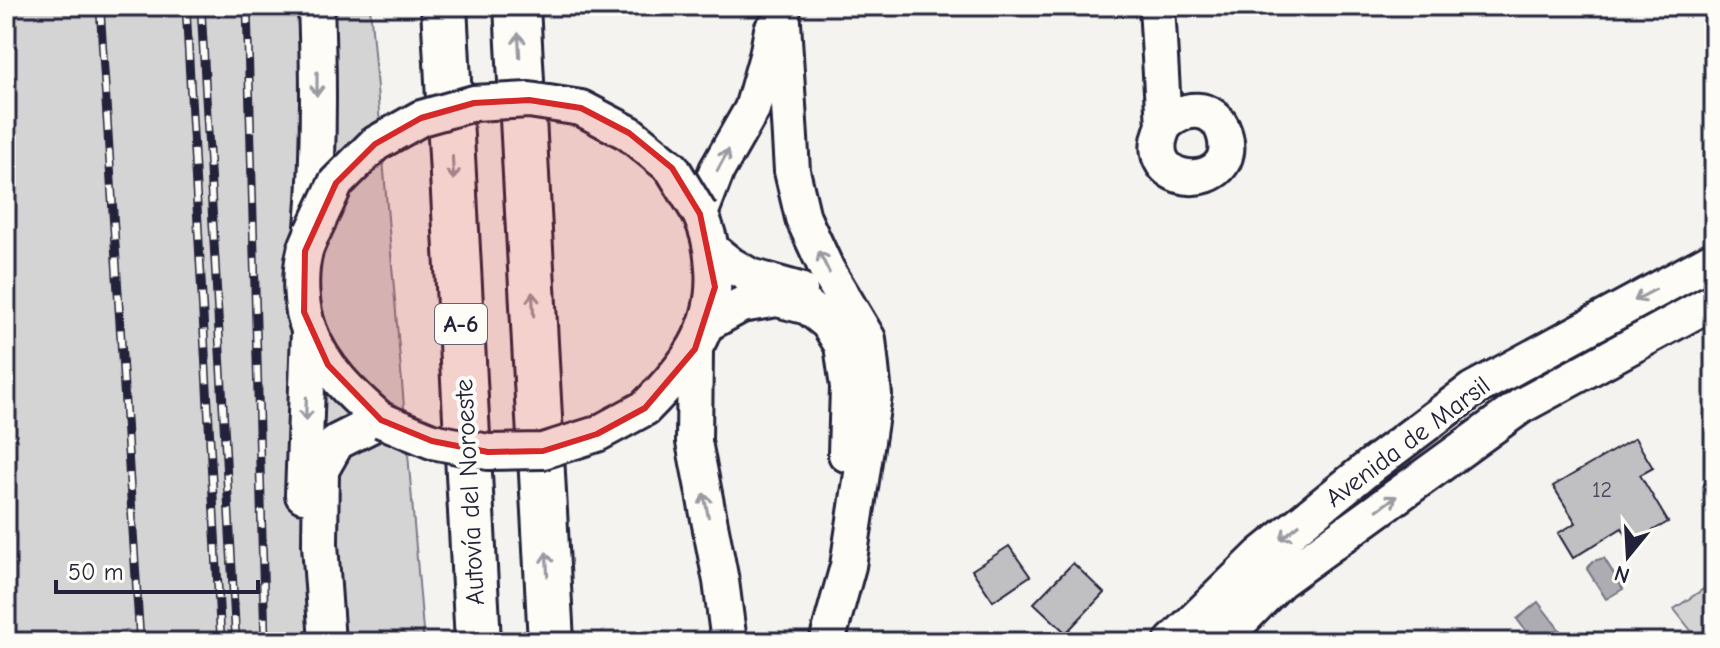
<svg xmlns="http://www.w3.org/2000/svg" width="1720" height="648" font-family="'Comic Neue',sans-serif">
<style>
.green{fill:#d5d4d5;stroke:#7c7b88;stroke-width:2}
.water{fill:#acacb2;stroke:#757582;stroke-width:2}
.building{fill:#c0bfc2;stroke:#22223b;stroke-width:2}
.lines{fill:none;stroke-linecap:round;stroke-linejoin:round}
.minor-casing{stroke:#22223b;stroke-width:40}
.highway-casing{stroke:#22223b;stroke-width:50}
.minor{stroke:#fdfcf7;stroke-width:34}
.highway{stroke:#fdfcf7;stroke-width:44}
.rail-casing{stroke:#22223b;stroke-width:9}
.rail{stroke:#fdfcf7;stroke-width:6;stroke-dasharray:18;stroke-linecap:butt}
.minor-bridge-casing{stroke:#22223b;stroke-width:40;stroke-linecap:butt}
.minor-bridge{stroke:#fdfcf7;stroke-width:34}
.oneway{stroke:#9a9aa2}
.marked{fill:#d62828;fill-opacity:0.2;stroke:#d62828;stroke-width:6;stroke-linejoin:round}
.labels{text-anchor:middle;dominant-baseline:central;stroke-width:8;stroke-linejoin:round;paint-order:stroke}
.number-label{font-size:22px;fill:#4a495d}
.shield{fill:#fdfcf7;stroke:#646373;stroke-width:2}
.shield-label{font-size:24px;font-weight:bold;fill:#22223b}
.street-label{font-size:26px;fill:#22223b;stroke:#fdfcf7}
</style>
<rect width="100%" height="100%" fill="#f4f3ef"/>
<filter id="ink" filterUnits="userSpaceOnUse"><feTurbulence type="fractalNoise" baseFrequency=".0125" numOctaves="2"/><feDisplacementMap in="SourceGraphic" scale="16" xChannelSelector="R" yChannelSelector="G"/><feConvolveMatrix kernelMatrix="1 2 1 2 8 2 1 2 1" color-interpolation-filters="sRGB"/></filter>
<g filter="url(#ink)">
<path class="green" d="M6 6H370L424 642H6Z
M1714 582V642H1700L1674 609Z"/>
<path class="water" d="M1604 558 1623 589 1606 599 1587 569 1593 561Z
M1538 602 1569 642H1534L1517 619Z"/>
<path class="building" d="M1635 438 1653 468 1640 475 1668 522 1631 543 1622 528 1573 558 1558 533 1576 523 1553 486Z
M1009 546 1030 576 993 601 972 570Z
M1073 563 1104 593 1066 633 1034 603Z"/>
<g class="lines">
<defs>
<path id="minor" d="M316 6C319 78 319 156 313 228 312 236 307 243 305 251 299 275 300 306 309 330 322 367 352 395 381 420L337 442 321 470 320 544 327 642
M782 6 792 171 803 218 827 270 868 339 874 395 848 566 827 642
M1157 6 1164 126C1133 192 1244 194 1224 133 1214 103 1182 106 1164 126
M712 250 731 265 750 276 800 290
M707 324 741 305 777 299 808 307 828 323 842 345 848 387 846 454
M695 349 694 442 721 581 729 642
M645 408C685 368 718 329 713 268 712 248 709 232 700 214L717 170 752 109 767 56 772 30
M303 495 309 332
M1172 642 1261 555 1372 465 1472 390 1714 259
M1220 642 1280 581 1521 406 1714 301"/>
<path id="highway" d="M444 6 478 642
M517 6 551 642"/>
</defs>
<use href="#minor" class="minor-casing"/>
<use href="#highway" class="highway-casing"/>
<use href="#minor" class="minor"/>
<use href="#highway" class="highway"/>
<defs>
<path id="rail" d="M100 6 140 642
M186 6 221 642
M201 6 236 642
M247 6 265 642"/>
</defs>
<use href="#rail" class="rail-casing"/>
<use href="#rail" class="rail"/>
<defs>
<path id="minor-bridge" d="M313 232 336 183 375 144 421 118 474 103 529 100 581 108 629 133 672 168 700 214
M381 420 432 441 488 452 543 451 597 434 645 408"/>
</defs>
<use href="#minor-bridge" class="minor-bridge-casing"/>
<use href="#minor-bridge" class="minor-bridge"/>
</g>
<defs><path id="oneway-shaft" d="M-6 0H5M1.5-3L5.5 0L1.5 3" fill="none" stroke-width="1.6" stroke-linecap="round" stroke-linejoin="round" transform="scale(2)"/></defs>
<g class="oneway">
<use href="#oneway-shaft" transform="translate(519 45) rotate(-93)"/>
<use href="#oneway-shaft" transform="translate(317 84) rotate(90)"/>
<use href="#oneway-shaft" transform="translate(723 160) rotate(-62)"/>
<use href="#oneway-shaft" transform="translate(453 168) rotate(87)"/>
<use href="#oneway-shaft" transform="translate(824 262) rotate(-116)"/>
<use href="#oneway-shaft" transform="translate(1645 295) rotate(152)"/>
<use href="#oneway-shaft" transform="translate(533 304) rotate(-93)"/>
<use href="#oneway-shaft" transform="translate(306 409) rotate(92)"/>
<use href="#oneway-shaft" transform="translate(1387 503) rotate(-36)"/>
<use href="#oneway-shaft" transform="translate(706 505) rotate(-101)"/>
<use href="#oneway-shaft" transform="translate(1290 532) rotate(141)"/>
<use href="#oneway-shaft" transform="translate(547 564) rotate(-93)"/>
</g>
</g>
<path class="marked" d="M529 100 581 108 629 133 672 168 700 214 715 287 695 349 645 408 597 434 543 451 488 452 432 441 381 420 328 365 304 312 305 251 336 183 375 144 421 118 474 103Z"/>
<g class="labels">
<g class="number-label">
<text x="1602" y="490">12</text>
</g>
<rect class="shield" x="435" y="304" width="52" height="40" rx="6"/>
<g class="shield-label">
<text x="461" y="324">A-6</text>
</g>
<g class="street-label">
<text transform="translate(1408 442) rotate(-37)">Avenida de Marsil</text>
<text transform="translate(470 492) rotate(-93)">Autovía del Noroeste</text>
</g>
</g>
<rect width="1720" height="648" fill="none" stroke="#fdfcf7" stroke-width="32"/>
<rect x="16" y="16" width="1688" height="616" fill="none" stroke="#22223b" stroke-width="3" filter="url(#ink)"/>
<g transform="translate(1628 556) rotate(198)" stroke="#fdfcf7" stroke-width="6" paint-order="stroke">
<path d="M0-6L14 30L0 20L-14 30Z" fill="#22223b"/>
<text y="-12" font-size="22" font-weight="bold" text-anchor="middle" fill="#22223b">N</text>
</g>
<path d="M56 580v12h202v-12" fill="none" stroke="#22223b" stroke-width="4"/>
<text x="68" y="580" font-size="24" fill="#22223b" stroke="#fdfcf7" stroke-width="6" paint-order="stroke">50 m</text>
</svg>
